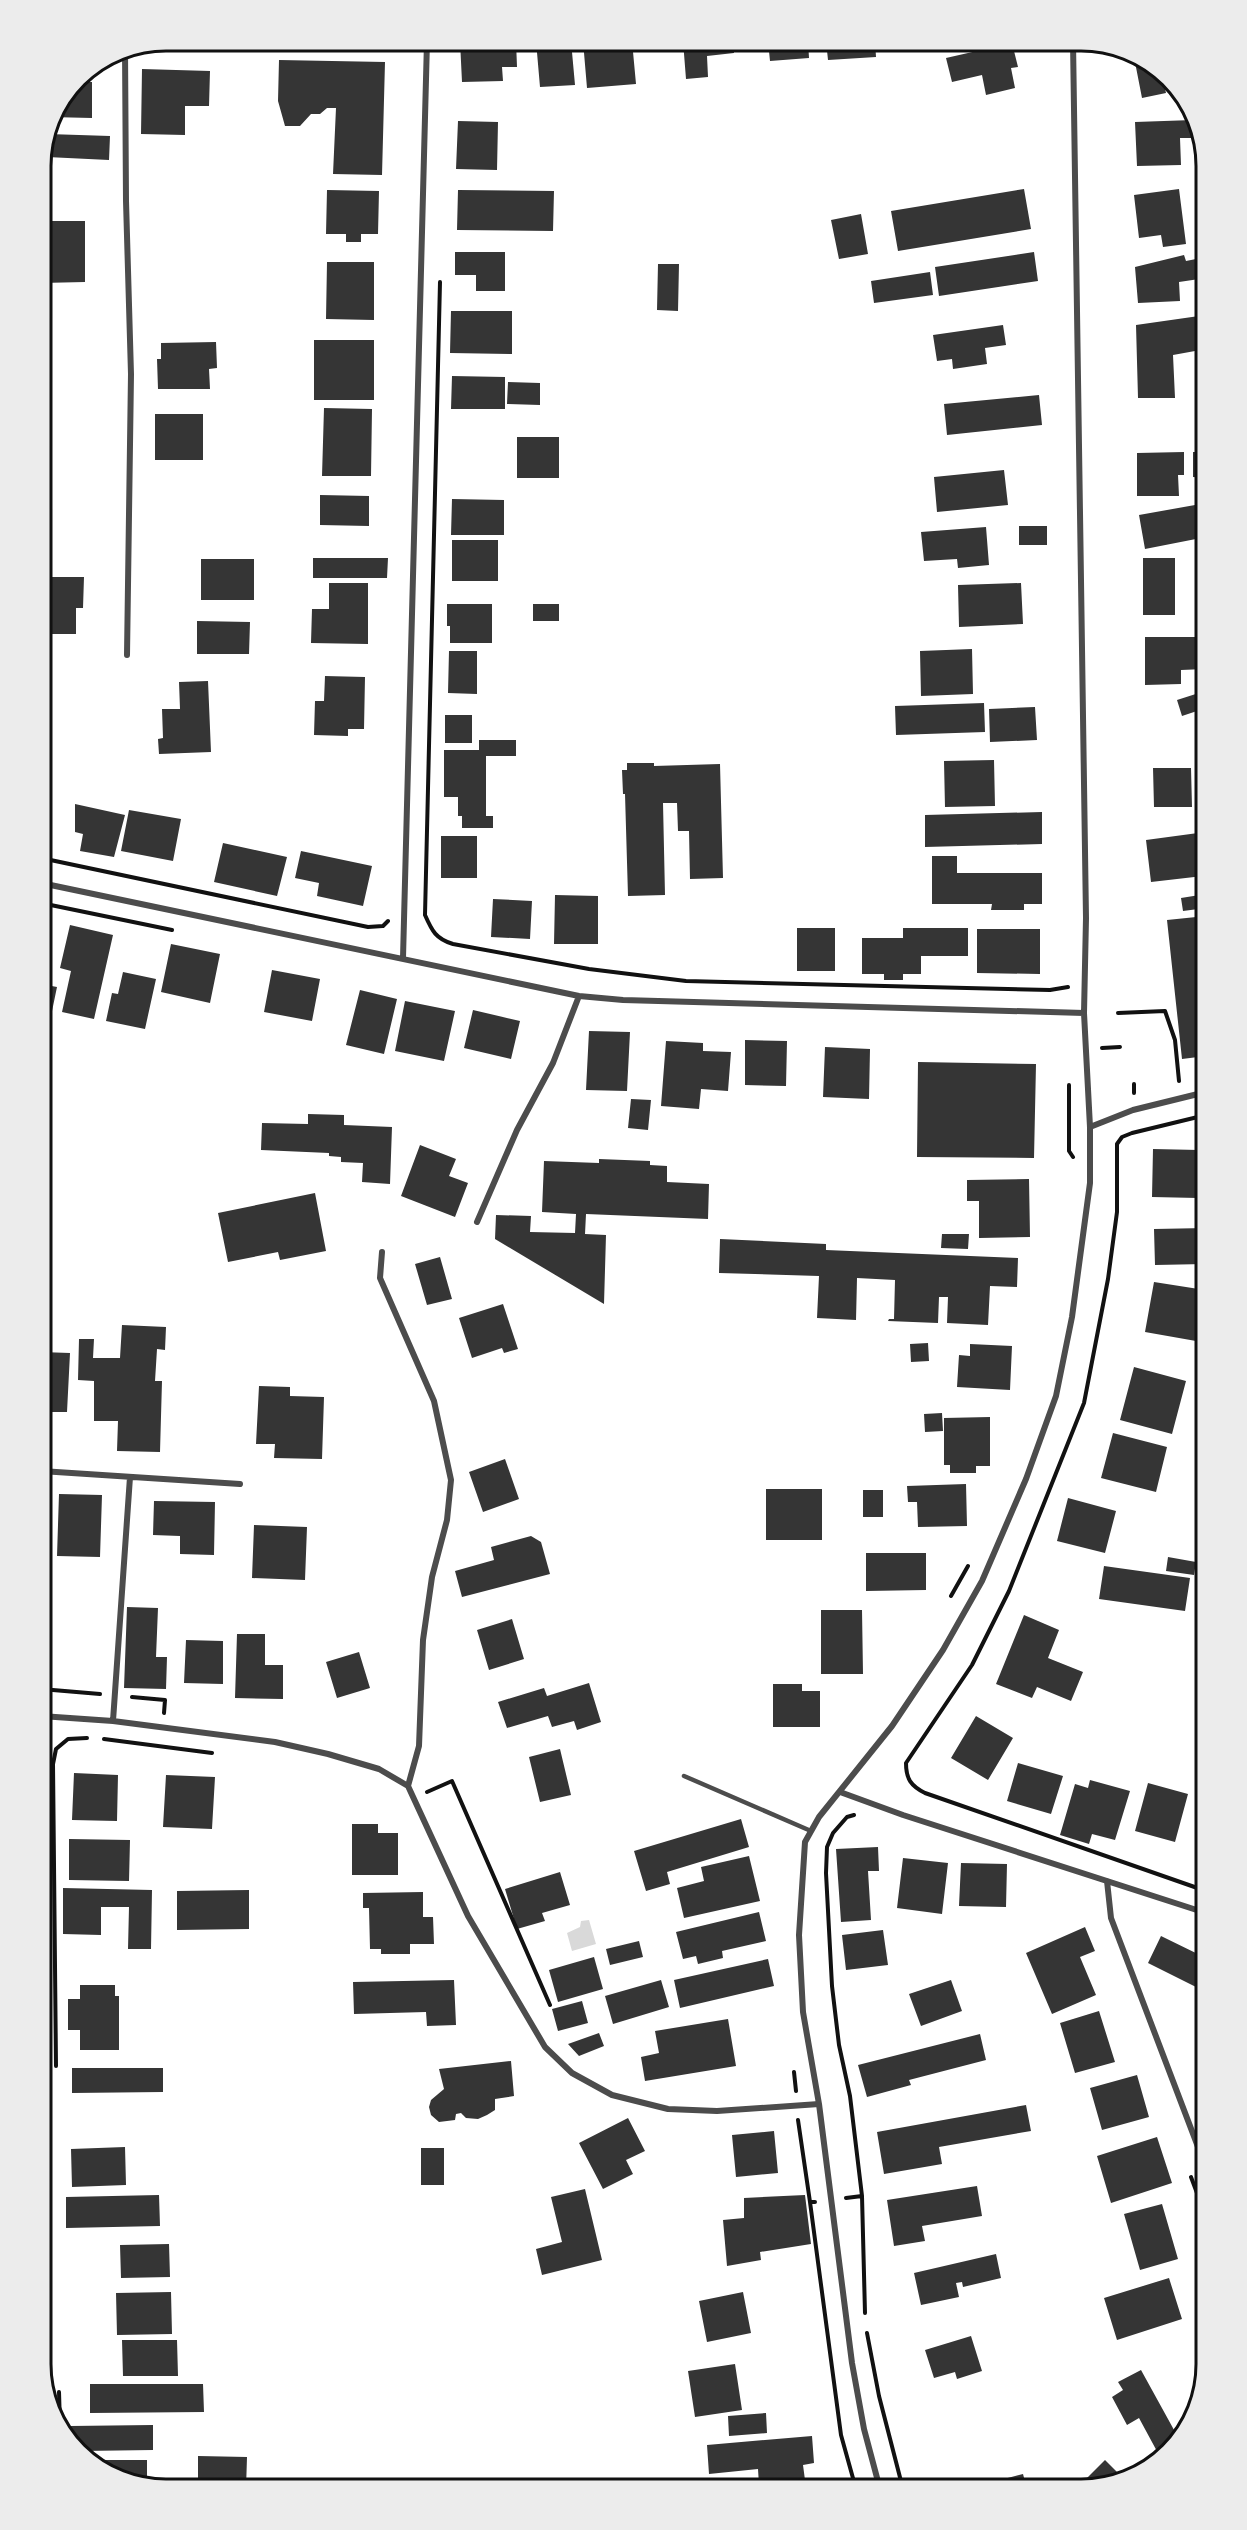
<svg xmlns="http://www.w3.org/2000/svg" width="1247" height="2530" font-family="Georgia,serif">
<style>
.water{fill:#d9d9d9}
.building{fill:#353535}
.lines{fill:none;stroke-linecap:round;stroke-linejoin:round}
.path{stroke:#111;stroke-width:4}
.service{stroke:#4c4c4c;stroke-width:4.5}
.minor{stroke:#4c4c4c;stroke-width:6}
.rim{fill:none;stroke:#111;stroke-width:3}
</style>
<rect width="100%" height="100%" fill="#fff"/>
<path class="water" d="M589 1920 596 1944 572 1951 567 1933 580 1927 581 1921Z"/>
<path class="building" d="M460 41H516L517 67H502L503 81 462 82Z
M536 41H571L575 85 540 87Z
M583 41H632L636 84 587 88Z
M683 41H733L734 53 707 56 708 77 686 79Z
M768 41H808L809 58 770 61Z
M826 41H875L876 57 828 60Z
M941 41H973L974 42 943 48Z
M1012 43 1018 67 1011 68 1015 88 986 95 982 75 952 82 946 58Z
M1134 57 1157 66 1161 71 1166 93 1142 98Z
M279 60 385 62 382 175 333 174 336 108H327L320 114H311L300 126H285L278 101Z
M142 69 210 71 209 106H185V135L141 134Z
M74 81 92 82V118L50 117Z
M1193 120 1194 138H1180L1181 165 1137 166 1135 122Z
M458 121 498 122 497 170 456 169Z
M48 134 110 136 109 160 47 157Z
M1024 189 1031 229 898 251 891 211Z
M1179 189 1186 244 1163 247 1161 235 1139 238 1134 195Z
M327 190 379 191 378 234H361V242H346V234H326Z
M458 190 554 191 553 231 457 230Z
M861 214 868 254 839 259 831 220Z
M41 221H85V282L41 283Z
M455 252H505V291H476V275H455Z
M1034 252 1038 281 939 296 935 267Z
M1184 255 1186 261 1206 257V278L1179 282 1180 301 1138 303 1135 267Z
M327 262H374V320L326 319Z
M658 264H679L678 311 657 310Z
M930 272 933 295 874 303 871 281Z
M451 311H512V354L450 353Z
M1206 315V349L1173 355 1175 398H1138L1136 325Z
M1003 325 1006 345 985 348 987 364 953 369 952 359 937 361 933 335Z
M314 340H374V400H314Z
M216 342 217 368 209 369 210 389H158L157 359H161V343Z
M452 376 505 377V409H451Z
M508 382 540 383V405L507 404Z
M1039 395 1042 425 947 435 944 404Z
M324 408 372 409 371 476H322Z
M155 414H203V460H155Z
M517 437H559V478H517Z
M1184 452V475H1178L1179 496H1137V453Z
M1193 452H1206V478L1193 477Z
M1004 470 1008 505 937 512 934 477Z
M320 495 369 496V526L320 525Z
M452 499 504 500V535H451Z
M1195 505 1201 538 1145 549 1139 515Z
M1019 526H1047V545H1019Z
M986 527 989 565 958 568 957 559 924 561 921 532Z
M452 540H498V581H452Z
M313 558H388L387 578H313Z
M1143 558H1175V615H1143Z
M201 559H254V600H201Z
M46 577H84L83 608H76V634H41V588H45Z
M329 583H368V644L311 643 312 609H329Z
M1021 583 1023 624 959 627 958 585Z
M447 604H492V643H450V626H447Z
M533 604H559V621H533Z
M197 621 250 622 249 654H197Z
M1145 637H1206L1205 669 1181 670V684L1145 685Z
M972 649 973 694 921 696 920 651Z
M449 651H477V694L448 693Z
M325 676 365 677 364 729H348V736L314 735 315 701H324Z
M208 681 211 752 159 754 158 739 163 738 162 709H180L179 682Z
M1202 692 1206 708 1182 716 1177 700Z
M984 703 985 732 896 735 895 706Z
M1035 707 1037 740 990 742 989 709Z
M445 715H472V743H445Z
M479 740H516V756H486V816H493V828H462V816H458V797H444V750H479Z
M994 760 995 806 945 807 944 761Z
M627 763H654V766L720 764 723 878 690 879 689 831H678L677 803H663L665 895 628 896 625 794H623L622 770H627Z
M1153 768H1191L1192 807H1154Z
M75 804 125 815 114 857 80 851 83 834 75 832Z
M129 810 181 819 173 861 121 851Z
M1042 812V844L925 847V815Z
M1198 833 1203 876 1151 882 1146 840Z
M441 836H477V878H441Z
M223 843 287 857 277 896 214 882Z
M301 851 372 866 363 906 317 896 319 883 295 878Z
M932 856H957V873H1042V904H1024V910H991L992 904H932Z
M1206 894V908L1183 911 1181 898Z
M555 895 598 896V944H554Z
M493 899 532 901 530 939 491 937Z
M1206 916V1056L1182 1059 1167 920Z
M70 925 113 935 94 1019 62 1012 71 971 60 968Z
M797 928H835V971H797Z
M903 928H968V956H921V974H903V980H884V974H862V938H903Z
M977 929H1040V974L977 973Z
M171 944 220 954 210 1003 161 992Z
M272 970 320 979 312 1021 264 1012Z
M123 972 156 979 145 1029 106 1021 112 993 118 994Z
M41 984 57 987 46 1040 41 1039Z
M360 990 397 999 384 1054 346 1045Z
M405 1001 455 1011 444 1061 395 1051Z
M473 1010 520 1021 511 1059 464 1048Z
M589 1031 630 1032 627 1091 586 1090Z
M745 1040 787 1041 786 1086 745 1085Z
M666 1041 703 1043V1051L731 1052 728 1091 701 1089 699 1109 661 1106Z
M825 1047 870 1049 869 1099 823 1097Z
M918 1062 1036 1064 1034 1158 917 1157Z
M631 1099 651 1100 648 1130 628 1128Z
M308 1114 344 1115V1125L392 1127 390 1184 362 1182 363 1163 341 1162V1157L329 1156V1153L261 1150 262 1123 308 1124Z
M420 1145 456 1159 449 1176 468 1183 455 1217 401 1196Z
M1153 1149 1199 1150 1198 1198 1152 1197Z
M599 1159 650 1161V1165L667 1166V1182L709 1184 708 1219 586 1214 585 1234 606 1235 604 1304 495 1239 496 1215 531 1216 530 1232 575 1233 576 1214 542 1212 544 1161 599 1163Z
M1029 1179 1030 1237 979 1238V1201H967V1180Z
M315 1193 326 1251 280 1260 278 1252 228 1262 218 1213Z
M1206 1228 1205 1264 1155 1265 1154 1229Z
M942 1234H969L968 1249 941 1248Z
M720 1239 826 1244V1250L1018 1258 1017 1287 990 1286 988 1325 947 1323 948 1297H939L938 1323 888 1321 889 1319H894L895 1280 857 1278 856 1320 817 1318 819 1276 719 1273Z
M440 1257 452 1299 427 1305 415 1264Z
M1154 1282 1205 1290 1196 1341 1145 1332Z
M503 1304 518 1349 504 1353 502 1348 472 1358 459 1318Z
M122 1325 166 1327 165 1350 157 1349 155 1381H162L160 1452 117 1451 118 1421H94V1381L78 1380 79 1339H94L93 1358H120Z
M928 1343 929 1361 911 1362 910 1344Z
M970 1344 1012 1346 1010 1390 957 1387 959 1355 970 1356Z
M41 1352 70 1353 67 1412H52L41 1404Z
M1134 1367 1186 1381 1172 1434 1120 1420Z
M259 1386 290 1387V1396L324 1397 322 1459 274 1458 275 1444H256Z
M942 1413 943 1431 925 1432 924 1414Z
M990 1417V1466H976V1473H950V1465H944V1418Z
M1113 1433 1167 1447 1156 1492 1101 1478Z
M505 1459 519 1499 483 1512 469 1472Z
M966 1484 967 1526 918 1527 917 1502H908L907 1486Z
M766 1489H822V1540H766Z
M863 1490H883V1517H863Z
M41 1492H50L49 1539H41Z
M59 1494 102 1495 100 1557 57 1556Z
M1068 1498 1116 1511 1105 1553 1057 1541Z
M154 1501 215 1502 214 1555 180 1554V1536L153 1535Z
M254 1525 307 1527 305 1580 252 1578Z
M531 1536 541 1542 550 1574 462 1597 455 1571 494 1560 491 1547Z
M866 1553H926V1590L866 1591Z
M1168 1557 1196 1562 1194 1575 1166 1571Z
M1104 1566 1190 1578 1185 1611 1099 1599Z
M127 1607 158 1608 156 1657H167L166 1689 124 1688Z
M821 1610H862L863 1674H821Z
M1024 1615 1059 1630 1048 1658 1083 1672 1071 1701 1037 1687 1032 1698 996 1684Z
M512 1619 524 1659 489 1670 477 1630Z
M41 1624H44L43 1673H41Z
M237 1634H265V1665H283V1699L235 1698Z
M186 1640 223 1641V1684L184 1683Z
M359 1652 370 1688 337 1698 326 1662Z
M589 1683 601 1722 577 1730 574 1721 552 1727 548 1716 507 1728 498 1702 544 1688 547 1696Z
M773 1684H802V1691H820V1727H773Z
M976 1716 1013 1738 988 1780 951 1758Z
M560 1749 571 1795 540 1802 529 1757Z
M1018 1763 1063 1776 1051 1814 1007 1801Z
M74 1773 118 1775 117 1821 72 1820Z
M166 1775 215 1777 212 1829 163 1827Z
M1090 1780 1130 1791 1115 1840 1092 1834 1089 1844 1060 1835 1075 1784 1088 1788Z
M1148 1783 1188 1794 1175 1842 1135 1831Z
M741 1819 749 1847 667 1872 670 1884 646 1891 634 1851Z
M352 1824H378V1833H398V1875H352Z
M69 1839 130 1840 129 1881 69 1880Z
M878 1847 879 1871H868L871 1920 841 1922 836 1849Z
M749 1856 760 1901 684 1918 677 1888 704 1881 701 1867Z
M903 1858 948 1863 942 1914 897 1908Z
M961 1863 1007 1864 1006 1907 959 1906Z
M560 1872 570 1905 542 1913 545 1921 517 1929 505 1889Z
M63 1888 152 1890 151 1949H128L129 1907H101V1935L63 1934Z
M249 1890V1929L177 1930V1891Z
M423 1892V1917H433L434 1944H410V1954H381V1949H370L369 1908H363V1893Z
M759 1912 766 1941 722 1951 723 1958 698 1964 696 1956 683 1959 676 1932Z
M1085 1927 1095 1951 1080 1957 1096 1995 1052 2014 1026 1953Z
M883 1930 888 1965 846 1970 842 1935Z
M1161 1936 1206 1958V1992L1148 1963Z
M639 1941 643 1957 610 1965 606 1949Z
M594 1957 603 1989 558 2002 549 1970Z
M768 1959 774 1986 680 2008 674 1980Z
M454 1980 456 2025 427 2026 426 2012 354 2014 353 1982Z
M661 1980 669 2007 613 2024 605 1996Z
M951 1980 962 2011 921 2026 909 1994Z
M80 1985H115V1996H119V2050H80V2030H68V1999H80Z
M582 2001 588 2023 558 2031 552 2009Z
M1099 2011 1115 2062 1075 2073 1060 2023Z
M728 2019 736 2066 645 2081 641 2057 659 2053 655 2031Z
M599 2033 604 2046 579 2056 568 2044Z
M980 2034 986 2060 909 2080 911 2085 867 2097 858 2065Z
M511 2061 514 2096 495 2099V2110L487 2115 478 2119 466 2118 461 2113 456 2114 455 2120 439 2122 431 2115 429 2107 431 2100 444 2089 439 2069Z
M72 2068H163V2092L72 2093Z
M1137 2075 1149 2117 1102 2130 1090 2088Z
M1026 2105 1031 2131 939 2147 942 2164 884 2174 877 2132Z
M628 2118 645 2151 626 2160 633 2174 603 2189 579 2143Z
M774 2131 778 2173 736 2177 732 2135Z
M1157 2137 1172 2183 1111 2203 1097 2156Z
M125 2147 126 2185 72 2187 71 2149Z
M421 2148H444V2185H421Z
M977 2186 982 2216 922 2226 925 2241 894 2246 887 2200Z
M585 2189 602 2260 542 2275 536 2249 562 2242 551 2197Z
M159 2195 160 2226 66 2228V2197Z
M805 2195 811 2244 760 2252 761 2260 727 2266 723 2220 744 2218V2198Z
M1162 2204 1178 2259 1140 2270 1124 2214Z
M169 2244 170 2277 121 2278 120 2245Z
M996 2254 1001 2278 963 2287 962 2282 956 2283 959 2297 921 2305 914 2273Z
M1169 2278 1182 2319 1117 2340 1104 2298Z
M171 2292 172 2334 117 2335 116 2293Z
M743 2292 751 2333 707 2342 699 2301Z
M971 2336 982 2371 957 2379 955 2372 934 2378 925 2350Z
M122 2340H177L178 2376H123Z
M735 2364 742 2410 695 2417 688 2371Z
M1141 2370 1179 2439 1159 2455 1139 2418 1127 2425 1112 2397 1123 2390 1118 2382Z
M90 2384H203L204 2412 90 2413Z
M766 2413 767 2433 729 2436 728 2416Z
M153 2425V2450L82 2451 70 2437V2426Z
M812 2436 814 2463 803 2465 805 2480 759 2485 758 2469 709 2474 707 2445Z
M198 2456 247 2457 246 2489H198Z
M89 2460H147V2486L96 2468Z
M1105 2460 1126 2481 1089 2488 1083 2482Z
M1023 2474 1027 2489H966Z
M837 2482 838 2489H801V2488Z"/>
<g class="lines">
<path class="path" d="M218 48 316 41
M440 282 425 915C432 931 436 939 453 944L589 969 686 981 1050 990 1068 987
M41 858 368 927 383 926 388 921
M41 903 172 930
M1118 1013 1165 1011 1175 1040 1179 1081
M1102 1048 1120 1047
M1069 1085V1151L1073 1157
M1134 1093V1084
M951 1596 968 1566
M41 1689 100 1694
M132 1697 165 1700 164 1713
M104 1739 212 1753
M41 1764H53
M427 1792 452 1781 550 2005
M854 1815 847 1817 833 1833 827 1847 826 1873 832 1986 839 2045 850 2096 862 2196
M1206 1891 925 1793C911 1786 906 1779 906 1763L972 1665 1009 1591 1084 1403 1108 1279 1117 1212V1144L1122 1137 1132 1133 1206 1115
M56 2066 53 1764 56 1749 68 1739 87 1738
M794 2072 796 2091
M798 2120 810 2202H815
M1191 2177 1206 2217
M846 2198 862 2196 865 2313
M810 2202 841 2435 856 2489
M867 2333 879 2396 903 2489
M59 2392 60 2424"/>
<path class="service" d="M684 1776 811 1831"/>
<path class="minor" d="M143 45 203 41
M125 48 126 201 131 374 127 655
M41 883 579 996 623 1000 1084 1013
M403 958 427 41
M1090 1127 1133 1110 1206 1092
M477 1222 517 1130 553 1063 579 996
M382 1252 380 1278 434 1401 451 1480 447 1520 432 1577 423 1640 419 1746 408 1786 468 1916 545 2047 572 2073 612 2095 668 2109 717 2111 819 2104
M41 1471 240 1484
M41 1716 113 1721 275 1742 328 1754 379 1769 408 1786
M113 1721 130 1477
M840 1792 903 1815 1206 1913
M1107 1881 1111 1918 1206 2168
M41 2073 44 2384
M880 2489 864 2429 852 2363 819 2104 803 2012 799 1935 805 1842 819 1817 892 1726 943 1650 982 1581 1026 1479 1056 1396 1072 1317 1090 1183V1127L1084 1013 1086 918 1073 41"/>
</g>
<path d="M0 0H1247V2530H0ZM166 51H1081A115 115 0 0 1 1196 166V2364A115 115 0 0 1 1081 2479H166A115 115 0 0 1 51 2364V166A115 115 0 0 1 166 51Z" fill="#ececec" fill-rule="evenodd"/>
<path class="rim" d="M166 51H1081A115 115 0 0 1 1196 166V2364A115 115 0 0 1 1081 2479H166A115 115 0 0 1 51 2364V166A115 115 0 0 1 166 51Z"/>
</svg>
